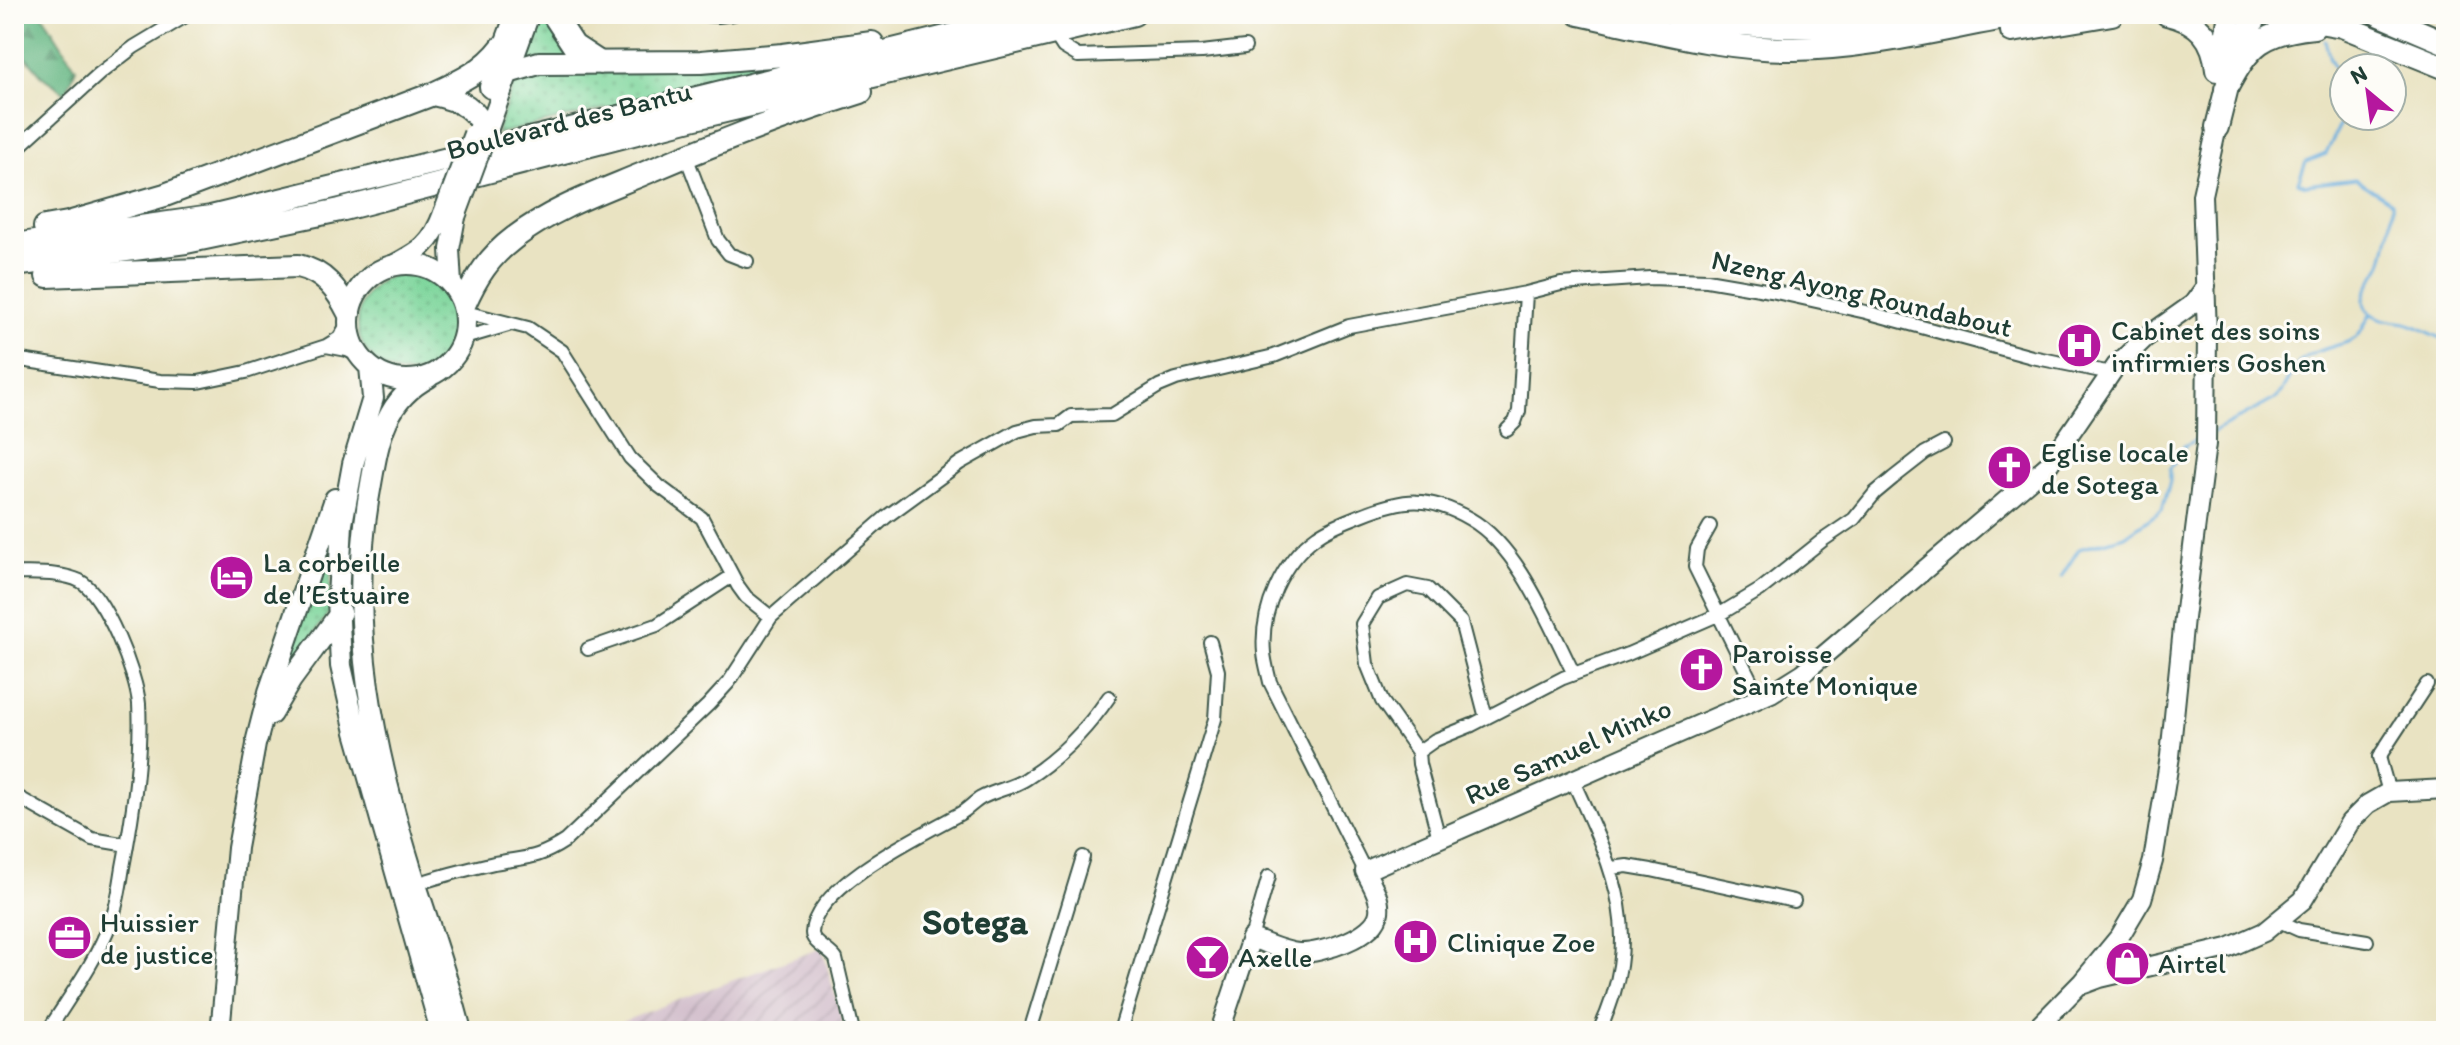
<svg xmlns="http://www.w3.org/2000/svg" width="2460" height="1045" font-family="Itim,sans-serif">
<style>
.industrial{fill:url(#industrial-furrows)}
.grass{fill:url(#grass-dots);stroke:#4e8a68;stroke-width:2}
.forest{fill:url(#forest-firs);stroke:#427a5c;stroke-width:2}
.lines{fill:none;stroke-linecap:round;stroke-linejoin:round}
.stream{stroke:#69aedf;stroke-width:3}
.street-casing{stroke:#3d5649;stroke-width:16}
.secondary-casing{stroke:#3d5649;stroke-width:22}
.primary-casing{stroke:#3d5649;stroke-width:24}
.highway-casing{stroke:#3d5649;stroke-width:26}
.street{stroke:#fff;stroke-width:12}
.secondary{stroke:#fff;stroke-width:18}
.primary{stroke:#fff;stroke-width:20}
.highway{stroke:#fff;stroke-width:22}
.secondary-bridge-casing{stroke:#3d5649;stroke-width:22;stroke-linecap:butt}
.secondary-bridge{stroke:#fff;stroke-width:18}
.labels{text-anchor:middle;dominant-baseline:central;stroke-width:6;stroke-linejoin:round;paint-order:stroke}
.street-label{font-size:28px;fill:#1f3d34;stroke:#fdfcf7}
.poi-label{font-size:28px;fill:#1f3d34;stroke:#fdfcf7;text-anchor:start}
.district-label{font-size:36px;font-weight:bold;fill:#1f3d34;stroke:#fdfcf7}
</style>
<defs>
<pattern id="industrial-furrows" width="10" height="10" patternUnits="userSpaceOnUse" patternTransform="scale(2)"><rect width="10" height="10" fill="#d1bdcb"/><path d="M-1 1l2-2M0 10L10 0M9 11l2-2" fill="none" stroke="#b3a3af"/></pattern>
<pattern id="grass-dots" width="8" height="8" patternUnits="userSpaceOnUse" patternTransform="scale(2)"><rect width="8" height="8" fill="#7ed69c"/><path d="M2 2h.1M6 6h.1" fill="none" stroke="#67af80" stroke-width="1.8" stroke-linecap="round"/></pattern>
<pattern id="forest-firs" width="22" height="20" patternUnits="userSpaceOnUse" patternTransform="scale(2)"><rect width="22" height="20" fill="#66b784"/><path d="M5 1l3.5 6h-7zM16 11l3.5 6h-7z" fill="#53966d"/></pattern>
</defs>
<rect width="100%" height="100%" fill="#fdfcf7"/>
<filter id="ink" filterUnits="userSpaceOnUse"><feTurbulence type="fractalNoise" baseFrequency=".0125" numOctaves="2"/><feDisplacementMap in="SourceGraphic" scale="16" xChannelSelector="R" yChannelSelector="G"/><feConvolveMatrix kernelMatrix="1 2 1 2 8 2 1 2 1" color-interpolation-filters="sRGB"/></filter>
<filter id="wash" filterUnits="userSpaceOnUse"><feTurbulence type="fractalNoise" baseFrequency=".006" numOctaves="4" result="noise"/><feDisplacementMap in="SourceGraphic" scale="32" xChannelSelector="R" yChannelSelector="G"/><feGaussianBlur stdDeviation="1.8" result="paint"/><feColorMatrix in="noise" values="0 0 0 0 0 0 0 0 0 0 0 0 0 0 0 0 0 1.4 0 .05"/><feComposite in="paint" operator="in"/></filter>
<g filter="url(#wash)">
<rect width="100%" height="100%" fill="#e9e3c2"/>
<path class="industrial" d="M822 948 845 1031H598L676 1001Z"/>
<path class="grass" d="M537 14H548L582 58 520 61Z
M853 51 496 134 515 81 528 72Z
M358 323a50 50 0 1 1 100 0a50 50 0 1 1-100 0Z
M333 524 329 612 276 688Z
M351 601 355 657 366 732C360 705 335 623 351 601Z"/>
<path class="forest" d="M14 14H42L76 68 66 93 44 78 14 43Z"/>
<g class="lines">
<path class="stream" d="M2325 41 2330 59 2344 86
M2344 116 2326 154 2306 162 2298 182 2306 185 2355 179 2392 202C2393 215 2387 250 2382 263 2377 276 2353 299 2370 313 2381 321 2394 321 2406 323 2417 326 2433 335 2446 340
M2214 432 2275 399C2287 389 2288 373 2300 362 2316 346 2347 347 2358 336 2363 330 2366 320 2371 314
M2061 577 2079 549 2125 536 2162 510 2170 481V468L2181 455 2184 446 2199 438"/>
</g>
</g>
<g filter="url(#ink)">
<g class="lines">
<defs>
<path id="street" d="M691 14 718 16 734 14
M1054 33 1063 47 1078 56 1202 52 1245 47
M14 151 99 74 134 47 189 14
M686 156 718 240 729 254 747 261
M464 338 508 325
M326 346 347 350 359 356
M14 359 160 381 198 382 246 372 326 346 339 338 348 323
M1507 430 1515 422 1519 411 1526 293
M1710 526 1697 549 1695 567 1759 697
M14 573C35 574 61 572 80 581 105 594 137 676 139 704 142 757 133 815 123 867 120 885 118 904 111 921 97 960 70 996 48 1031
M771 617 886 517 960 463 1017 431 1036 426 1059 425 1071 416 1112 415 1159 386 1176 379 1274 356 1349 326 1526 293 1561 284 1650 278 1707 280 1771 291 1866 312 2032 357 2111 373
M588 649 657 625 732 576
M1418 752 1435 740 1472 725 1563 678 1628 654 1720 614 1760 590 1823 540 1854 519 1875 493 1893 478 1925 453 1944 443
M1418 752 1382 701 1367 664 1362 624 1378 598 1407 585 1428 589 1461 622 1486 718
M1418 752 1419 764 1439 838
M1572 779C1613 868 1646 934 1599 1031
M2389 792 2379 757 2427 684
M14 795 92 839 127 845
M1612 868 1627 866 1651 870 1794 901
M1365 871 1270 682C1268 673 1265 663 1264 653 1260 610 1282 561 1317 536 1329 527 1346 521 1361 515 1404 498 1428 495 1470 519 1519 547 1549 625 1574 674
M416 884C441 876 468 869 494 863 525 857 536 860 565 841L708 705 729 682 771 617 746 597 738 586 702 518 659 486 630 458 562 351 528 328 465 312
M2279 921 2299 930 2367 941
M1251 938 1269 876
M853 1031 836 959C830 950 812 943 812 933 813 886 925 833 961 813 968 809 974 802 981 798 996 790 1012 788 1026 779 1059 758 1087 729 1109 697
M1030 1031 1083 857
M1120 1031 1215 719 1218 671 1210 642"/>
<path id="secondary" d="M498 60 515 14
M485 139 530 14
M389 267C419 251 431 246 443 213
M452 284 450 249 456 217
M2084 984 2100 978 2228 948 2264 932 2303 900 2350 822 2368 804 2389 792 2446 789
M217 1031 221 1022 237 848 257 739
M1220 1031 1251 938C1266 943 1283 952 1299 953 1320 954 1376 937 1379 912 1381 898 1371 883 1365 871L1771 693 1803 673 2049 464 2116 366 2145 338 2193 304 2206 286
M2034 1031 2082 982 2120 936 2142 899 2153 861 2170 756 2184 618 2206 444 2207 333 2202 195 2217 127"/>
<path id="primary" d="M349 322a58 58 0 1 1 116 0a58 58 0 1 1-116 0Z
M370 367 373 398 353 464 342 524 338 598 341 666 356 732 441 1031
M429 377C385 400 379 438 371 484 345 622 374 753 416 885 432 934 449 982 461 1031
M271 714 291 680 341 612
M257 739 269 692 335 499"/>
<path id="highway" d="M553 14 574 46 600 63
M1579 14C1650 29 1722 50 1795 49 1875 48 1951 26 2029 14
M1675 14C1766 34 1857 27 1949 14
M2167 14C2199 21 2214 38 2217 70
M2274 14 2342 26 2446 68
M2378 14 2446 43
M2012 31 2112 14
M2222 66 2229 19
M491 87 508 72 539 63 701 62 783 55 872 43
M2226 89C2250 44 2262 32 2314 27
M433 94C461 100 477 108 487 135
M2217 127 2235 55 2252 23
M45 227 68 223 165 195 433 94C459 82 484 71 502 47
M14 245 211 217 1040 14
M14 265 186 242 340 210 687 120 1134 14
M47 276 298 266C324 272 337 289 349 313
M464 305C476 277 490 256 514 238 553 208 600 192 645 173 716 143 787 115 861 92"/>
</defs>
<use href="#street" class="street-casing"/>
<use href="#secondary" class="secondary-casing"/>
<use href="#primary" class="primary-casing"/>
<use href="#highway" class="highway-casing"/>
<use href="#street" class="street"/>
<use href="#secondary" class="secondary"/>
<use href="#primary" class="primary"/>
<use href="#highway" class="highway"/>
<defs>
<path id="secondary-bridge" d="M443 213 473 134
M456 217 485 139"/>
</defs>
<use href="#secondary-bridge" class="secondary-bridge-casing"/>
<use href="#secondary-bridge" class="secondary-bridge"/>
</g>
</g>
<defs>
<symbol id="hospital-disc" viewBox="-11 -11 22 22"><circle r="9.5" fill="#b5179e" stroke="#fdfcf7"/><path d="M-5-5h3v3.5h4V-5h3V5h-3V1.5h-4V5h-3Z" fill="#fff"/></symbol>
<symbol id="church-disc" viewBox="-11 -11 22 22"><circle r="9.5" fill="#b5179e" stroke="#fdfcf7"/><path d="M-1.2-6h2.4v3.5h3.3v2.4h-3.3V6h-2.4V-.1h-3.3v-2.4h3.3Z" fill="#fff"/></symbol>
<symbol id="hotel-disc" viewBox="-11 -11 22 22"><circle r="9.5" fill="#b5179e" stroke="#fdfcf7"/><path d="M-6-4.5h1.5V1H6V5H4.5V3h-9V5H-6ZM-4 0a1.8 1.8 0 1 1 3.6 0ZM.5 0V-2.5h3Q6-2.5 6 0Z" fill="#fff"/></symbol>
<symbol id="office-disc" viewBox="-11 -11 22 22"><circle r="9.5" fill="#b5179e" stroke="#fdfcf7"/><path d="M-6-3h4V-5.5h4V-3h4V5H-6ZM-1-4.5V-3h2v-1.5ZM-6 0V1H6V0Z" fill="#fff"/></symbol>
<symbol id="bar-disc" viewBox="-11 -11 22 22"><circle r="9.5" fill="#b5179e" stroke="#fdfcf7"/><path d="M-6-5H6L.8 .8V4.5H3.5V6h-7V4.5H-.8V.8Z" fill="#fff"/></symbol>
<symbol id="shop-disc" viewBox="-11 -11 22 22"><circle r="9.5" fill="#b5179e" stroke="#fdfcf7"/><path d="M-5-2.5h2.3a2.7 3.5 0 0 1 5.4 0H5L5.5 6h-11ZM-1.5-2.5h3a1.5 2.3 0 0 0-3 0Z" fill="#fff"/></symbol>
</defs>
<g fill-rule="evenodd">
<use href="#hospital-disc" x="2054" y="320" width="51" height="51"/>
<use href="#church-disc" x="1984" y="442" width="51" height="51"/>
<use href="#hotel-disc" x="206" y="552" width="51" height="51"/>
<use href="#church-disc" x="1676" y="644" width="51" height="51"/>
<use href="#office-disc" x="44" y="912" width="51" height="51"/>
<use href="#hospital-disc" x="1390" y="916" width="51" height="51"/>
<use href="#bar-disc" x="1182" y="932" width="51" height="51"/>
<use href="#shop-disc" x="2102" y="938" width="51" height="51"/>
</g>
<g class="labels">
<g class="street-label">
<text transform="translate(569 120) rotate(-14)">Boulevard des Bantu</text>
<text transform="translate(1862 293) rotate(13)">Nzeng Ayong Roundabout</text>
<text transform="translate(1568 751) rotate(-24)">Rue Samuel Minko</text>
</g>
<g class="poi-label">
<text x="2111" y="330">Cabinet des soins<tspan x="2111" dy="32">infirmiers Goshen</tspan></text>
<text x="2041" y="452">Eglise locale<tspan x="2041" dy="32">de Sotega</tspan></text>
<text x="263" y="562">La corbeille<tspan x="263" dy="32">de l’Estuaire</tspan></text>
<text x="1732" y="653">Paroisse<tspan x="1732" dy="32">Sainte Monique</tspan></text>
<text x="100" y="922">Huissier<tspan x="100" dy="32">de justice</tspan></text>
<text x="1447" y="942">Clinique Zoe</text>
<text x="1238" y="957">Axelle</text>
<text x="2158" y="963">Airtel</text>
</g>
<g class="district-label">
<text x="975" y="921">Sotega</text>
</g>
</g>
<rect width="2460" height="1045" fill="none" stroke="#fdfcf7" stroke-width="48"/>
<g transform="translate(2368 92) rotate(331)"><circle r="38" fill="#fdfcf7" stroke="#a4b0a9" stroke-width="2"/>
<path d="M0-6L14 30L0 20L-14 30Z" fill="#b5179e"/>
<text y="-12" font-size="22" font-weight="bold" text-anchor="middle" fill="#1f3d34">N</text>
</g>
</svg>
